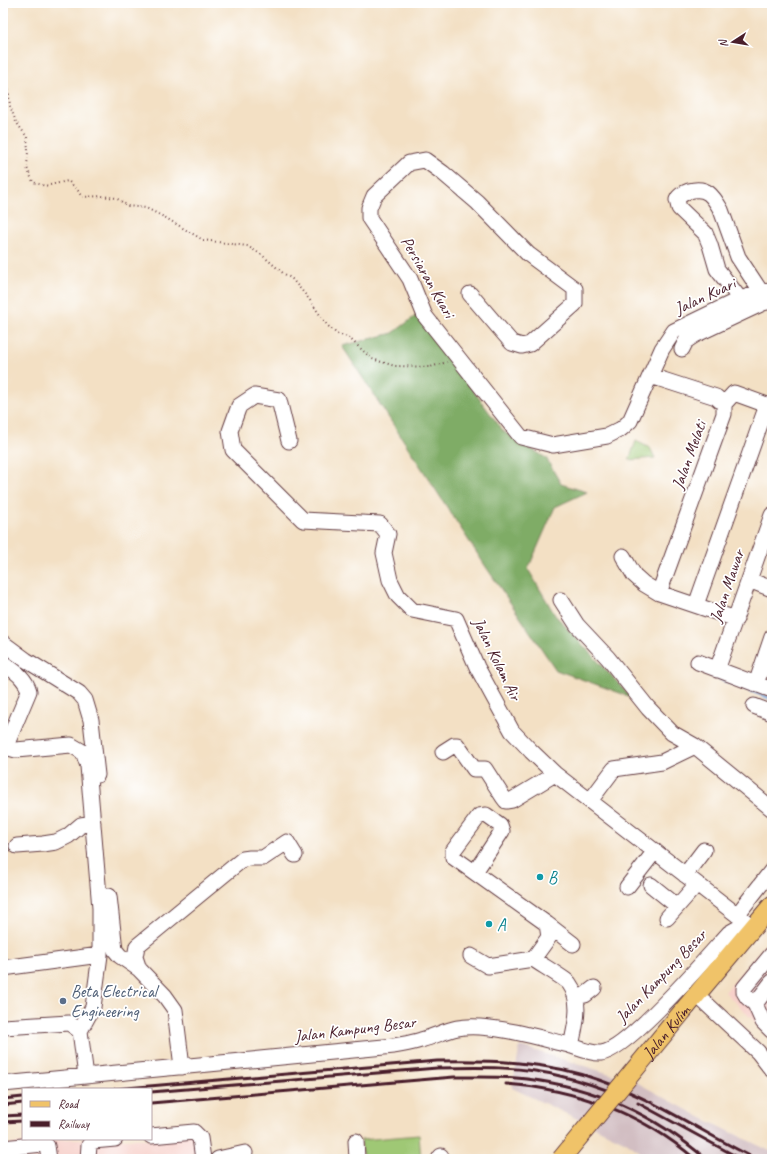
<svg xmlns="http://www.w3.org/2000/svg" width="775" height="1162" font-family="Caveat,sans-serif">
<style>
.built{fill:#f7d0ca}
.industrial{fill:#d2bec2}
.green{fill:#9fc874;stroke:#747450}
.forest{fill:#7fac66;stroke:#646648}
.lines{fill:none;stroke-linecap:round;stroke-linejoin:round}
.stream{stroke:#72a4dd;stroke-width:3}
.minor-casing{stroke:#633c42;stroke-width:17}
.major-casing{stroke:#633c42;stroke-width:20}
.path{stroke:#633c42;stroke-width:2;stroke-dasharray:1 3;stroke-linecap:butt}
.minor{stroke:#fff;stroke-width:15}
.major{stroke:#f0c369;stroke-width:18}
.rail{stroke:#4a1f2b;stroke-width:3}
.major-bridge-casing{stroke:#633c42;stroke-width:20;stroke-linecap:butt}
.major-bridge{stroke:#f0c369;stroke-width:18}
.culture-dot{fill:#0f9aa8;stroke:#fff;stroke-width:1.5}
.service-dot{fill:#5c6f8a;stroke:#fff;stroke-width:1.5}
.labels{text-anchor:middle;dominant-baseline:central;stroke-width:3.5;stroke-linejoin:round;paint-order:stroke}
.street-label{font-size:17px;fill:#4a1f2b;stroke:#fff}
.culture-label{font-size:17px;fill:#0d838f;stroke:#fff;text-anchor:start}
.service-label{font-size:17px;fill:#4e5e75;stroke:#fff;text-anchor:start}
</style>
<rect width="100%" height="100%" fill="#fff"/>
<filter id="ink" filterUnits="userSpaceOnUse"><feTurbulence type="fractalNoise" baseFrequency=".025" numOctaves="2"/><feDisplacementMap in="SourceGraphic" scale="8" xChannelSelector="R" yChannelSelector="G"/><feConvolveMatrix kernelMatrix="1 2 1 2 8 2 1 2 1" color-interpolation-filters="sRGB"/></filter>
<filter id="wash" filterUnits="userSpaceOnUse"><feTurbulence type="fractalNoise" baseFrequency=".012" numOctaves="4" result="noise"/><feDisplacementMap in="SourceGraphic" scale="16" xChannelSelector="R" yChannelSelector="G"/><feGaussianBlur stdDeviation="0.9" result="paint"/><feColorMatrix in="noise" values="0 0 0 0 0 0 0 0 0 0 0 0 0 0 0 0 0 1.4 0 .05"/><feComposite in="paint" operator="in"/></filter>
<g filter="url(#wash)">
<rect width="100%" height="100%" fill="#f3e0c4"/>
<path class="built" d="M772 937V1039L725 992Z
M203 1128 207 1159H3V1145L70 1139H151V1132Z"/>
<path class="industrial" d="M520 1046 636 1082 700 1117 772 1152V1159H650L626 1142 512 1088Z"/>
<path class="green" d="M636 441 650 448 655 458 629 460Z
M419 1135 421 1159H363L361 1140Z"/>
<path class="forest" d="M417 315 504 432 546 458 561 484 587 492 555 507 528 569 555 615 631 697 556 670 486 567 342 346 393 333Z"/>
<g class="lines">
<path class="stream" d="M713 676 772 699"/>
</g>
</g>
<g filter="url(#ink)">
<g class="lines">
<defs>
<path id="minor" d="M470 294 512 343 522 346 530 344 575 304V289L528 254 477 202 443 173 425 160 409 163 374 196 369 208V218L410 279 425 316 521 437 553 445 607 436 621 429 630 421 662 349 674 331 740 299 761 292 772 291
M740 299 717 269 710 245 705 233 679 208 677 200C679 195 684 193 689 191 707 186 713 196 721 210L738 257 761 292
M682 349 686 341 695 335 763 303 772 301
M651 376 716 397 724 404V414L659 593
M289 441 279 400 254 396 239 406 230 431 233 450 303 520 380 524 388 534 384 553 390 580 398 596 412 610 456 619 477 667 512 731 531 751 555 774 754 928
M623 556 634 575 644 584 659 593 736 619
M749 580 772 589
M561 600 577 625 608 658 648 708 672 733 695 746 772 809
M696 605 767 405 734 393 724 404
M3 643 26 660 79 693 85 700 91 720 97 775
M698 662 772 690
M3 663C14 671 25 677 29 691L8 741 9 748 16 750 71 745 83 752 88 766 100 908V955L93 1007 80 1031 86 1076
M717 670 772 515
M756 684 772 637
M754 706 772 713
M443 752 454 745H457L474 769H485L503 797 506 801 512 800 555 774
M590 801 614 769 662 762 695 746
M17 846 43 844 56 842 68 836 81 825 93 823
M475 872 502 831 500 825 486 815 479 816 453 851V857L547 924 549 937 533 959
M685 875 704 850
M651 885 677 906
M627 887 655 851
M109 896 115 950 120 956 139 969
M737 915 772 870
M667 918 697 884
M547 924 573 944
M772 954 744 988V992L747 997 755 1004 763 1022 772 1031
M471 956 488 966 533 959C540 964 564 978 569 983 583 1002 575 1026 571 1046
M3 968 100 955
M697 995 758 1052 772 1070
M576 997 585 995 594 988
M755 1004 772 982
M3 1027 69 1023 80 1031
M182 1067 175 1010 165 996 139 969 135 957 137 946 243 859 250 858H263L287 842 295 855
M3 1084 394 1046C404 1044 412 1043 421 1040 445 1033 453 1025 480 1027 510 1029 540 1038 569 1045 578 1048 592 1054 601 1053 627 1051 709 955 729 933L738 928H754
M151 1136 194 1132 200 1138 203 1159
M356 1141 357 1159
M3 1148 43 1144 47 1146 49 1159
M88 1159 89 1145 93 1141 115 1139
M218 1159 245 1153
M439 1159 441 1156"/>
<path id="major" d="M687 1006 772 905"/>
</defs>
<use href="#minor" class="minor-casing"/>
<use href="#major" class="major-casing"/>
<path class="path" d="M3 75 8 86 10 106 16 122 27 137 28 151 27 168 33 182 45 186 68 181 77 189 82 197 102 196 116 198 128 206 146 208 166 218 203 240 247 246 262 255 283 273 292 279 309 299 327 325 337 334 348 337 372 359 395 366 430 367 447 362"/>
<use href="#minor" class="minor"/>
<use href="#major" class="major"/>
<path class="rail" d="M506 1084C575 1089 642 1113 695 1159
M115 1089 437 1061C491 1060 547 1061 599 1080 654 1099 703 1133 756 1159
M151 1092 437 1068C478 1067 520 1066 560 1076 582 1081 602 1088 622 1096
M3 1099 23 1097
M151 1103 454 1077C478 1077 503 1076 527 1079 594 1087 655 1115 706 1159
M638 1103 741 1159
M3 1105 23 1103
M3 1116 23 1115
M3 1122 23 1121"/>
<defs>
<g id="major-bridge">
<path id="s1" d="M561 1159 687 1006"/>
</g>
</defs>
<use href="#major-bridge" class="major-bridge-casing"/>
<use href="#major-bridge" class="major-bridge"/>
</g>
</g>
<g class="culture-dot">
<circle cx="540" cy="877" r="4"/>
<circle cx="489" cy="924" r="4"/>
</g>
<circle class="service-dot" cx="63" cy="1001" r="4"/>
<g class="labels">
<g class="street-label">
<text transform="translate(428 277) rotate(60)">Persiaran Kuari</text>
<text transform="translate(705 296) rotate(-25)">Jalan Kuari</text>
<text transform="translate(689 455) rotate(-70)">Jalan Melati</text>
<text transform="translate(727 586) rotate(-71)">Jalan Mawar</text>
<text transform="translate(497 659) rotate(64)">Jalan Kolam Air</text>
<text transform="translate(661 976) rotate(-46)">Jalan Kampung Besar</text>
<text transform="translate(355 1029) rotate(-7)">Jalan Kampung Besar</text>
<text stroke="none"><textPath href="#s1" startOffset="165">Jalan Kulim</textPath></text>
</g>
<g class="culture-label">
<text x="548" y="877">B</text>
<text x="497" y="924">A</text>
</g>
<g class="service-label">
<text x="71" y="991">Beta Electrical<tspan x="71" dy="20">Engineering</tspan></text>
</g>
</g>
<rect width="775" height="1162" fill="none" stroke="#fff" stroke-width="16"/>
<rect x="22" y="1088" width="130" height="52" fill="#ffffff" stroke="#b7a5aa"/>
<rect x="30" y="1101" width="20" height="6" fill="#f0c369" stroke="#b7a5aa"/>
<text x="58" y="1108" font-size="12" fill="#4a1f2b">Road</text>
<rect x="30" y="1121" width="20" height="6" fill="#4a1f2b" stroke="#b7a5aa"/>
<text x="58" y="1128" font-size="12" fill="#4a1f2b">Railway</text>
<g transform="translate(733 42) rotate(258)" stroke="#ffffff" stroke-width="3" paint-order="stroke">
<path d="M0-3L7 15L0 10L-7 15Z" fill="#4a1f2b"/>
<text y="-6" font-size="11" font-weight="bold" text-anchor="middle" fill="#4a1f2b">N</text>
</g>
</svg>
